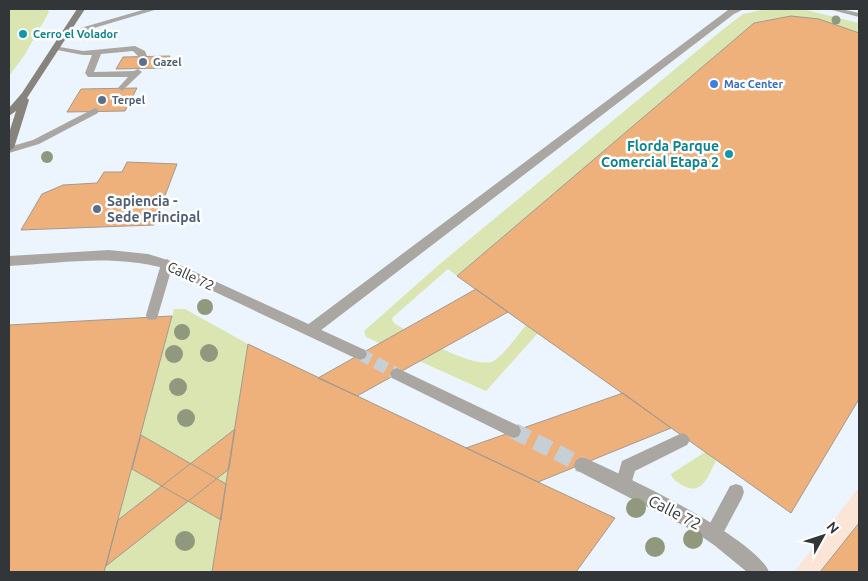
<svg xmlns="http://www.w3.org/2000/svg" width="868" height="581" font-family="Ubuntu,sans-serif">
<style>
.industrial{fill:#fae5d6}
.green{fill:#dae5b2}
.building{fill:#eeb17b;stroke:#a29991}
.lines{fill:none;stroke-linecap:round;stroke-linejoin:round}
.street-tunnel-far1{stroke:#c7cfd6;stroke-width:12;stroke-dasharray:12 6;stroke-linecap:butt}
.street-tunnel{stroke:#c7cfd6;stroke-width:16;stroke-dasharray:16 8;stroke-linecap:butt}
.lane{fill:#aaa7a3;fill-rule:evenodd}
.street{fill:#aaa7a3;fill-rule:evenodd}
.secondary{fill:#87837d;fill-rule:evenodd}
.tree{fill:#90997d}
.culture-dot{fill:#0f9aa8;stroke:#fff;stroke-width:2}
.service-dot{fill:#5c6f8a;stroke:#fff;stroke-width:2}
.shop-dot{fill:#3f7fe0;stroke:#fff;stroke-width:2}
.labels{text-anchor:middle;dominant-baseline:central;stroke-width:5;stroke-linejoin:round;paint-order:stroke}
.far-culture-label{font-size:11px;font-weight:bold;fill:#0d838f;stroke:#fff;text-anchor:start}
.far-service-label{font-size:11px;font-weight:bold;fill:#4e5e75;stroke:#fff;text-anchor:start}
.far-shop-label{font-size:11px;font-weight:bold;fill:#366cbe;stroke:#fff;text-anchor:start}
.culture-label{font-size:14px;font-weight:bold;fill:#0d838f;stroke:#fff;text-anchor:end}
.service-label{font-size:14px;font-weight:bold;fill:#4e5e75;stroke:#fff;text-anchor:start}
.street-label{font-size:14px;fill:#323639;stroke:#fff}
.near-street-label{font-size:16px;fill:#323639;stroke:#fff}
</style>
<rect width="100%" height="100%" fill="#ecf5fd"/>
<path class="industrial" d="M859 487V572H796L795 571Z"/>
<path class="green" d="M9 9H47L49 12 24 56 9 76Z
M766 9H802L859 23V33C820 20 795 12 754 23L457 276 448 269 393 317 392 320 395 324C413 333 478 373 495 360 507 351 517 336 526 325L538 333 486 391 366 337 364 331 441 263 721 31 743 14Z
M174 309H185L248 344 212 572H104Z
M705 452 716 461C708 476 702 497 682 485 677 482 673 480 671 474Z"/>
<path class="building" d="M791 16 819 19 859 33V399L791 513 457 276 754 23Z
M170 56 164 68 116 69 123 57Z
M137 88 125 111 67 112 81 89Z
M127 162 177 164 154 225 21 230 42 194 63 185 97 183 104 172H122Z
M476 289 508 312 357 396 318 378Z
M172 316 104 572H9V325Z
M248 344 538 482 615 518 576 572H212Z
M623 393 671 428 538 482 466 448Z
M235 429 229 469 106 566 118 520Z
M141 435 226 484 221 520 132 469Z
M859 523V572H820Z"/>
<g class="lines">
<path class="street-tunnel-far1" d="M360 354 397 374"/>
<path class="street-tunnel" d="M514 431 582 465"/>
<path class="lane" d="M733 9H744L734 14 316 334 311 336 306 334 304 330 306 326 728 10Z
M828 9H841L859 13V17Z
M54 46 83 51 135 46 145 51 147 56 140 58 133 51 101 54 94 72 134 71 138 69 142 72 122 91 118 88 128 77H88L85 73 92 55H83L57 50H54Z
M95 108 98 109V113L39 144 9 153V147L33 140Z
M167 259 173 264 158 315 157 319 152 320 147 319 146 315 161 264Z
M682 433 687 435 690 440 687 445 635 471 629 491 623 493 617 491 615 485 622 461Z
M736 484 742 486 744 492 742 498 720 539 714 541 708 539 706 533 708 527 730 486Z"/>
<path class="street" d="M146 9H158L67 36 60 34Z
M109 250 148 254 171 261 365 350 367 354 365 358 360 360 355 358 164 268C112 254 61 263 9 266V256Z
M397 368 519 426 521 431 519 436 514 438 509 436 392 378 390 374 392 370Z
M582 457C619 472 756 538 769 572H747L714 545 692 530 576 470 574 465 576 460Z"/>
<path class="secondary" d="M77 9H85L27 98 29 100 14 148 9 151V133L16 111 9 116V108L22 93Z"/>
</g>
<g class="tree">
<circle cx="836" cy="20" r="4.5"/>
<circle cx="47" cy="157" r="6"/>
<circle cx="205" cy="307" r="8"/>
<circle cx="182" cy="332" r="8"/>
<circle cx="209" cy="353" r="9"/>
<circle cx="174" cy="354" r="9"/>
<circle cx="178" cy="387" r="9"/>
<circle cx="186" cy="418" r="9"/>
<circle cx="636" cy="508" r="10"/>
<circle cx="693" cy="539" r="10"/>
<circle cx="185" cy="541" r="10"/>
<circle cx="655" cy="547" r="10"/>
</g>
<g class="culture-dot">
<circle cx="23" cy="34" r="5"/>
<circle cx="729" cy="154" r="5"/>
</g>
<g class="service-dot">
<circle cx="143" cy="62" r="5"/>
<circle cx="102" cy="100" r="5"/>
<circle cx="97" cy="209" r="5"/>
</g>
<circle class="shop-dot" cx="714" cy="84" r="5"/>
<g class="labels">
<g class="far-culture-label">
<text x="33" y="34">Cerro el Volador</text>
</g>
<g class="far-service-label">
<text x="153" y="62">Gazel</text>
<text x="112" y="100">Terpel</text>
</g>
<g class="far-shop-label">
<text x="724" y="84">Mac Center</text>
</g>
<g class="culture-label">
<text x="719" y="146">Florda Parque<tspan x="719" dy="16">Comercial Etapa 2</tspan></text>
</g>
<g class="service-label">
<text x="107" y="201">Sapiencia -<tspan x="107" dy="16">Sede Principal</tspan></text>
</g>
<g class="street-label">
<text transform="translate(191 276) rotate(25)">Calle 72</text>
</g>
<g class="near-street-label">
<text transform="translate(675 512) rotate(27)">Calle 72</text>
</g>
</g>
<rect width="868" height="581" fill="none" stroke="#323639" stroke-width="20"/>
<g transform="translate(823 536) rotate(50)" stroke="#ffffff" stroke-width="4" paint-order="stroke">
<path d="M0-4L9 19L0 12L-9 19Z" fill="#323639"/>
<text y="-8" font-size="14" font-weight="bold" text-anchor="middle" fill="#323639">N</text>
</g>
</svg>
